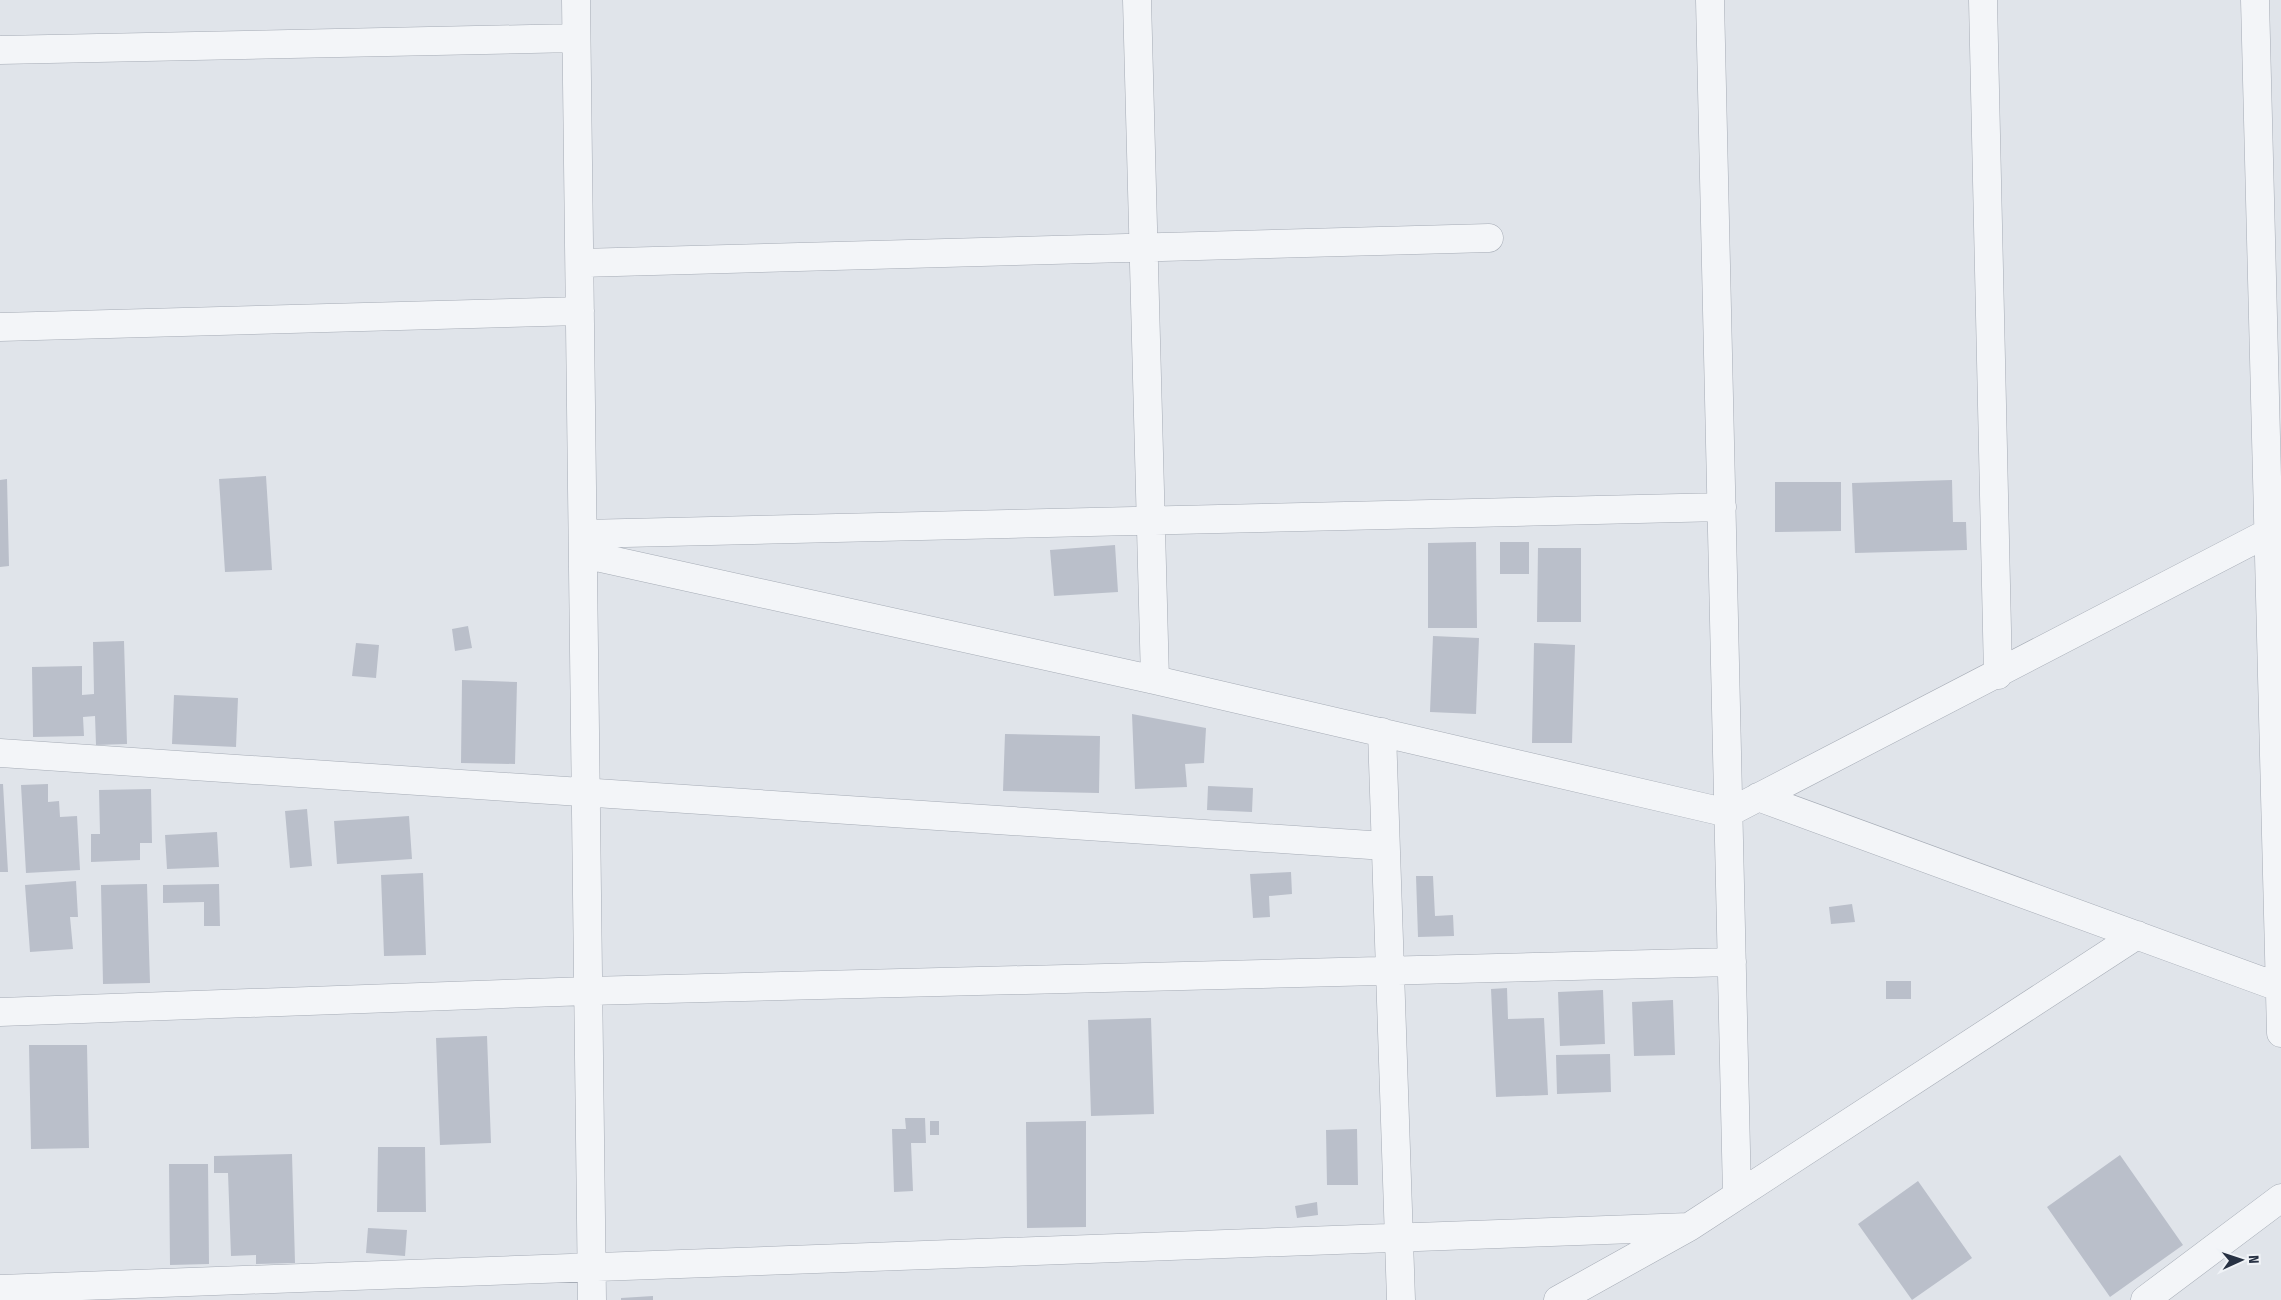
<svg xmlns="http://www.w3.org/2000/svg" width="2281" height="1300" font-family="'Fira Sans Condensed',sans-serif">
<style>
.building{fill:#babfca}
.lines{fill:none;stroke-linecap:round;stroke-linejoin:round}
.minor-casing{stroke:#a5abb5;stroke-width:29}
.minor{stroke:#f3f5f8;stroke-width:28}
</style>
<rect width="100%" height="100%" fill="#e0e4ea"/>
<path class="building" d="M266 476 272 570 225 572 219 479Z
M7 479 9 566 0 567V480Z
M1952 480 1953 522H1966L1967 550 1855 553 1852 483Z
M1775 482H1841V531L1775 532Z
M1476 542 1477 628H1428V543Z
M1500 542H1529V574H1500Z
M1115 545 1118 592 1054 596 1050 550Z
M1538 548H1581V622H1537Z
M468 626 472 648 455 651 452 629Z
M1433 636 1479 638 1476 714 1430 712Z
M124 641 127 744 96 745 95 716 83 717 84 736 33 737 32 667 82 666V695L94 694 93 642Z
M356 643 379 645 376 678 352 676Z
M1534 643 1575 645 1572 743H1532Z
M462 680 517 682 515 764 461 763Z
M174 695 238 698 236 747 172 744Z
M1132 714 1206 728 1204 763 1185 764 1187 787 1135 789Z
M1005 734 1100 736 1099 793 1003 791Z
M0 784H3L8 872H0Z
M48 784V802L59 801 60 817 77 816 80 870 26 873 21 785Z
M1208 786 1253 788 1252 812 1207 810Z
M151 789 152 843H140V860L91 862V834H100L99 790Z
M307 809 312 866 290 868 285 811Z
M409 816 412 859 337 864 334 821Z
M217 832 219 867 167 869 165 835Z
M1291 872 1292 894 1269 896 1270 917 1253 918 1250 874Z
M423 873 426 955 384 956 381 875Z
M1416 876H1433L1435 916 1453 915 1454 936 1418 937Z
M76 881 78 917H70L73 949 30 952 25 885Z
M147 884 150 983 103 984 101 885Z
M219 884 220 926H204V902L163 903V885Z
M1852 904 1855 922 1831 924 1829 907Z
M1886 981H1911V999H1886Z
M1507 988 1508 1019 1544 1018 1548 1095 1496 1097 1491 989Z
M1603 990 1605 1044 1560 1046 1558 992Z
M1673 1000 1675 1055 1634 1056 1632 1002Z
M1151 1018 1154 1114 1091 1116 1088 1020Z
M487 1036 491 1143 440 1145 436 1038Z
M29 1045H87L89 1148 31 1149Z
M1610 1054 1611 1092 1557 1094 1556 1055Z
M905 1118H925L926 1143H911L913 1191 894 1192 892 1129H906Z
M930 1121H939V1135H930Z
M1086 1121V1227L1027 1228 1026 1122Z
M1357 1129 1358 1185H1327L1326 1130Z
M378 1147H425L426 1212H377Z
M292 1154 295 1263 256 1264V1255L231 1256 228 1173H214V1156Z
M2120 1155 2183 1245 2110 1297 2047 1207Z
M169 1164H208L209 1264 170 1265Z
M1918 1181 1972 1258 1912 1300 1858 1224Z
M1317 1202 1318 1215 1297 1218 1295 1206Z
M368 1228 407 1230 405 1256 366 1253Z
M653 1296V1300H621V1298Z"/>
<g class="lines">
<defs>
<path id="minor" d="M576 0 592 1300
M1137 0 1155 680
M1710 0 1737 1195
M1983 0 1998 675
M2255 0 2281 1033
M0 50 576 38
M580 263 1489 238
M0 327 580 311
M583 534 1722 507
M583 554 1155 680 1728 813 2281 526
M1382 732 1401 1300
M0 753 1385 846
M1758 797 2281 988
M0 1012 588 991 1732 962
M0 1289 1689 1227
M1558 1300 1689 1227 2137 935
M2145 1300 2281 1198"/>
</defs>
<use href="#minor" class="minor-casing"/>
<use href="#minor" class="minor"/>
</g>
<g transform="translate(2241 1260) rotate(87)" stroke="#f0f3f7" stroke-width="4" paint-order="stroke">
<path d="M0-4L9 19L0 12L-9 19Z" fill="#273143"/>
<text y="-8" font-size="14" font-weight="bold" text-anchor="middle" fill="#273143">N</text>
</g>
</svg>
